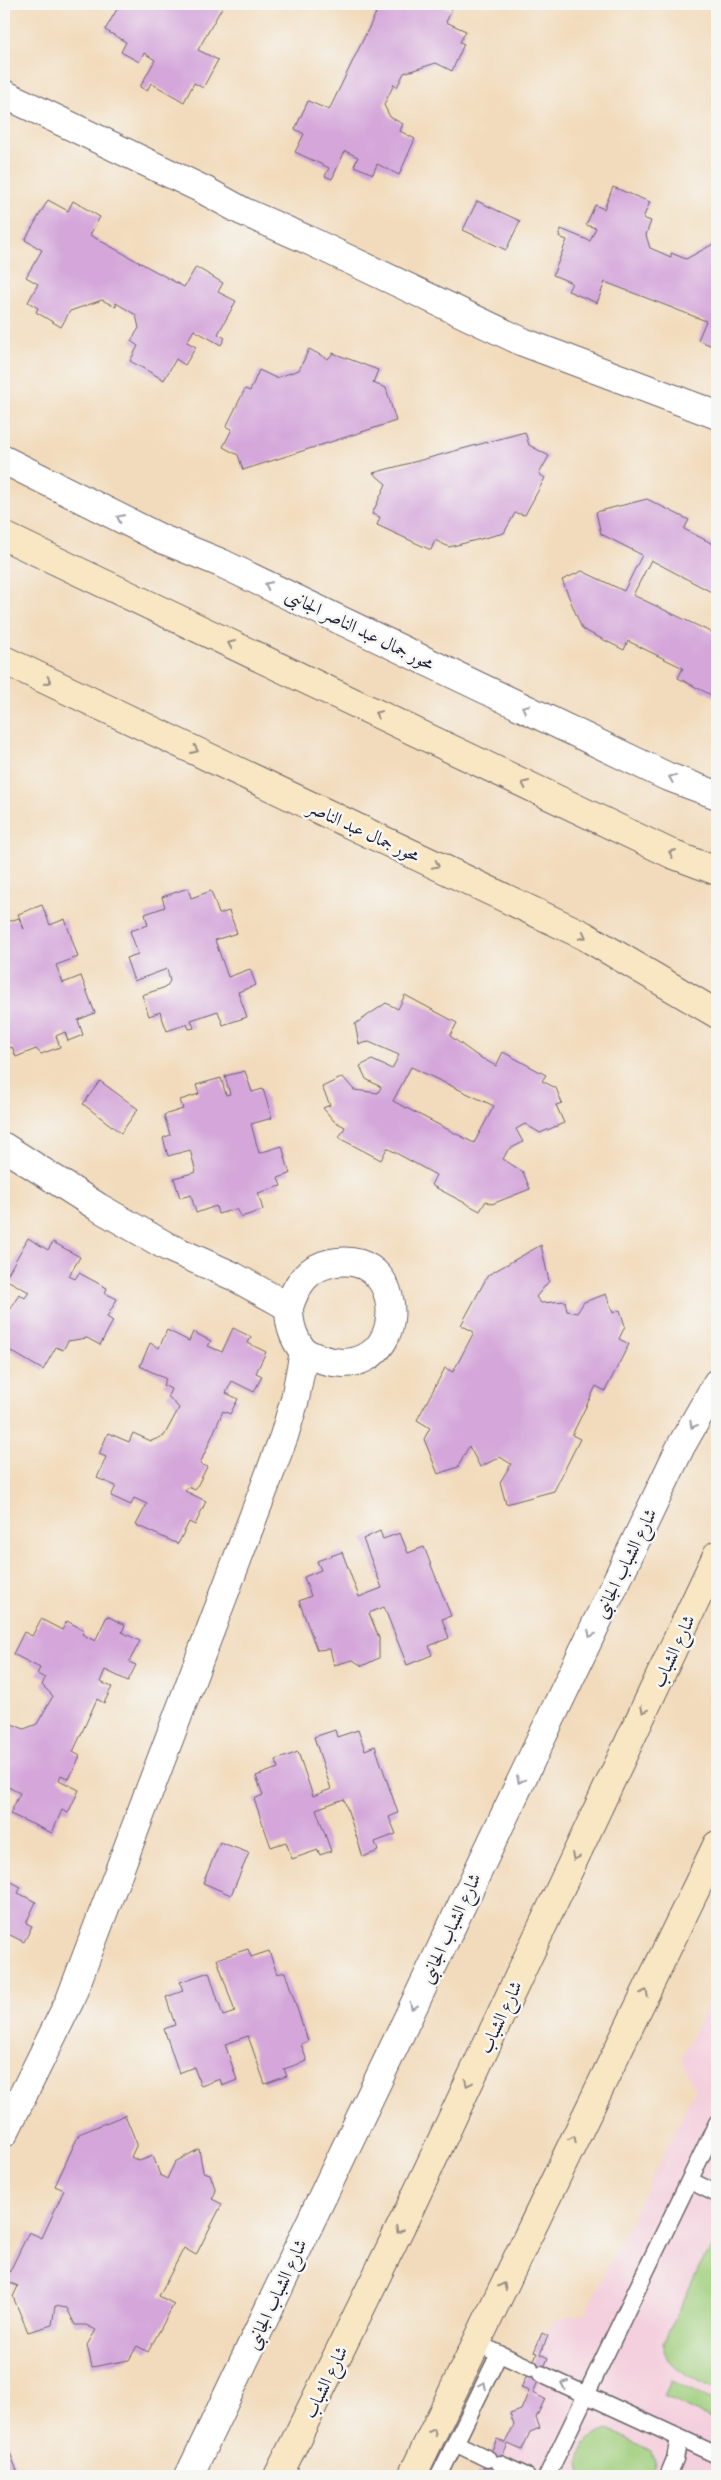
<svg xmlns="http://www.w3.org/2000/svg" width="721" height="2480" font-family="'Gentium Book Plus',Amiri,serif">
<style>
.built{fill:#f4cfdd}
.green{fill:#a0cf7e;stroke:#61785c}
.building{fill:#d4a6da;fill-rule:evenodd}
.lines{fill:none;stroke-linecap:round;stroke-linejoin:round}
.service-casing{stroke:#6b6368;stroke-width:19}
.minor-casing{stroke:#6b6368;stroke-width:30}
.tertiary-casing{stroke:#6b6368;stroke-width:30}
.secondary-casing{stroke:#6b6368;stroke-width:30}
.service{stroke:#fff;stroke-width:16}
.minor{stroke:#fff;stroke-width:28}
.tertiary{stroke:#fff;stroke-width:28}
.secondary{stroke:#f9e7c3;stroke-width:28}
.oneway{stroke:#9c9ca7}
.oneway2{stroke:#988e86}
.labels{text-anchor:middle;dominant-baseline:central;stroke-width:5;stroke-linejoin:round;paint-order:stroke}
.street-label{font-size:18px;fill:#22223b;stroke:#f6f6f2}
</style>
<rect width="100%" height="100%" fill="#f6f6f2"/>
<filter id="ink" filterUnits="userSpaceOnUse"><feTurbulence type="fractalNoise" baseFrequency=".02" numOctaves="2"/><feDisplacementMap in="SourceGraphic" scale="10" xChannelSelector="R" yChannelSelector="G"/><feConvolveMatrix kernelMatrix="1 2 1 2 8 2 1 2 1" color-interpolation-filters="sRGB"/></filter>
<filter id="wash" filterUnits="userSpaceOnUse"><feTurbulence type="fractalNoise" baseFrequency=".0096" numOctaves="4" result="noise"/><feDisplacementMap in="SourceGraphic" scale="20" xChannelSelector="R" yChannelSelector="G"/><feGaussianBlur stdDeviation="1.12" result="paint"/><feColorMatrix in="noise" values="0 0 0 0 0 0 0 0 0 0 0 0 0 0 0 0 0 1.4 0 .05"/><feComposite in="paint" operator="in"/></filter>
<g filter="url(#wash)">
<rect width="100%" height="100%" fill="#f2dbbc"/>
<path class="built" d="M717 1986V2476H476L478 2472 481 2474 497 2439 505 2442 514 2425 510 2414 521 2410 529 2392 521 2388 537 2353 534 2352 542 2333 546 2335 553 2321 585 2313 695 2090 681 2059Z"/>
<path class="green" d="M717 2244V2390C697 2379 664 2370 663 2343L705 2256Z
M671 2381 717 2402V2422L664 2396Z
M608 2429 651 2451 654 2461 653 2476H582C573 2454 586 2436 608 2429Z"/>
<g id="blocks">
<path class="building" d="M120 4H224L198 50 218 60 203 88 194 83 184 102 151 83 147 91 140 87 155 60 144 53 139 62 121 52 126 42 105 30Z
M355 4H439L452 10 446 22 466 31 460 42 464 44 452 71 436 63 404 73 397 87 394 84 384 105 390 117 403 124 400 131 415 139 399 175 377 164 373 174 354 166 358 157 345 151 332 179 325 176 329 168 295 152 304 134 295 129 308 101 329 110 376 13Z
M613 187 650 202 643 218 651 221 646 235 650 248 671 257V253L686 259 715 243 717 239V348L698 340 706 321 605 282 597 303 568 291 572 283 553 275 567 240 559 237 561 229 590 241 596 228 586 225 595 205 604 209Z
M48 200 68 211 73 201 100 217 90 235 184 287 196 267 223 283 218 292 236 301 218 334 225 338 221 345 194 330 187 342 196 347 185 365 176 359 164 380 130 361 138 346 131 341 139 328 136 315 116 303V307L102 300 70 311 61 327 36 312 38 308 28 302 38 284 26 277 42 250 25 240Z
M477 201 520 221 506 250 463 230Z
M309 349 328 359 333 353 378 370 373 383 386 388 396 421 243 470 238 455 223 447 232 429 226 427 245 389 250 391 259 370 276 378 299 370Z
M525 432 529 445 549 456 539 474 545 478 525 515 515 513 504 533 449 547 435 540 431 550 377 525 380 517 372 514 386 484 373 473Z
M647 499 689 520 684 529 717 546V595L651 560 633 595 717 635V698L678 678 683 668 628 641 624 650 582 629 562 580 582 571 624 591 642 555 601 534 596 512Z
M188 888 191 898 211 891 219 914 229 911 237 933 215 940 228 977 250 969 256 985 238 992 247 1017 223 1025 218 1011 191 1020 194 1028 189 1029 187 1024 167 1031 160 1012 149 1016 142 995 166 987 170 981 167 969 134 981 126 958 138 954 130 931 148 925 145 914 165 907 162 897Z
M42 905 50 925 65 919 78 957 56 965 63 983 81 976 95 1013 78 1020 83 1035 68 1041 65 1032 56 1036 60 1047 41 1054 36 1049 16 1057 12 1047 4 1050V923L19 918 24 929 18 914Z
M405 995 457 1023 450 1036 476 1055 496 1066 503 1052 546 1075 542 1081 556 1088 562 1103 556 1105 564 1123 540 1133 525 1124 516 1129 523 1142 508 1150 503 1159 523 1172 530 1189 492 1204 486 1201 480 1211 431 1185 436 1175 387 1148 381 1160 339 1138 345 1127 334 1121 323 1108 330 1105 322 1087 343 1077 354 1090 378 1093 381 1087 366 1079 360 1066 372 1060 392 1069 399 1055 369 1042 359 1044 355 1024 386 1003 398 1009ZM411 1067 494 1106 474 1143 393 1101Z
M245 1071 252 1092 263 1089 272 1118 251 1124 259 1153 282 1146 290 1174 278 1178 281 1186 258 1193 263 1210 241 1217 236 1209 218 1214 216 1206 196 1213 191 1195 180 1198 174 1178 196 1172 190 1150 168 1156 163 1138 170 1135 164 1115 183 1109 180 1100 199 1094 196 1085 221 1078 226 1095 230 1094 225 1076Z
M100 1081 138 1109 121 1133 83 1104Z
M28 1238 48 1250 53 1242 80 1257 69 1276 75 1279 79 1273 107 1288 105 1293 117 1299 107 1317 113 1321 100 1345 87 1338 68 1341 63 1350 56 1347 43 1370 4 1347V1337L9 1327 4 1324V1321L19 1294 25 1298 29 1292 5 1279Z
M541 1245 549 1281 536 1297 541 1303 565 1301 567 1311 577 1313 584 1302 606 1294 613 1313 620 1310 625 1326 619 1339 629 1344 605 1391 596 1386 572 1435 580 1439 554 1491 506 1504 500 1482 511 1464 500 1457 480 1467 469 1446 458 1467 438 1474 424 1439 430 1428 417 1420 445 1368 453 1372 474 1332 461 1325 488 1275Z
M233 1328 251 1337 248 1343 266 1352 256 1373 262 1376 254 1392 232 1381 226 1393 238 1399 230 1414 223 1411 200 1464 207 1467 195 1490 188 1487 185 1491 206 1501 195 1525 189 1522 178 1544 136 1525 147 1504 134 1498 131 1505 111 1496 116 1486 97 1478 106 1457 99 1454 108 1433 129 1442 133 1433 151 1441 164 1436 179 1408 168 1396 171 1389 163 1385 166 1379 140 1366 150 1343 159 1348 167 1330 189 1341 193 1332 211 1341 208 1346 222 1352Z
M380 1531 383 1539 400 1533 408 1553 424 1547 451 1616 442 1619 449 1638 429 1646 432 1655 407 1665 384 1607 369 1613 379 1638V1658L362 1666 353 1660 334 1665 330 1649 317 1650 299 1601 311 1596 304 1577 321 1570 317 1561 342 1552 359 1597 382 1588 363 1539Z
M107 1616 125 1625 122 1632 140 1641 129 1662 136 1665 128 1681 105 1670 100 1682 112 1687 104 1703 97 1699 73 1752 80 1756 69 1779 61 1775 59 1780 79 1790 68 1813 62 1810 52 1833 10 1814 20 1793 8 1787 4 1796V1729L7 1722 24 1729 37 1724 53 1696 42 1685 45 1678 37 1674 40 1668 13 1654 24 1632 32 1636 41 1619 62 1630 67 1621 84 1630 82 1634 95 1641Z
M335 1730 337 1737 358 1730 365 1750 375 1746 398 1813 389 1817 396 1834 375 1842 378 1851 363 1857 344 1799 316 1809 331 1851 320 1855 318 1850 292 1859 286 1842 271 1847 254 1799 263 1795 256 1776 278 1768 276 1760 298 1752 313 1796 331 1789 314 1737Z
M220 1842 249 1853 231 1895 203 1883Z
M4 1878 21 1887 18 1893 36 1902 26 1923 32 1926 24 1942 4 1932Z
M248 1949 251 1957 269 1951 277 1974 285 1972 308 2041 301 2044 307 2061 284 2069 287 2076 265 2084 248 2036 225 2044 237 2080 222 2086 220 2079 201 2086 194 2067 179 2073 164 2029 175 2025 166 1997 183 1991 180 1982 209 1972 223 2016 235 2012 217 1959Z
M125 2115 137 2144 131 2157 139 2161 153 2156 160 2175 167 2179 175 2162 199 2149 203 2172 210 2174 216 2191 212 2199 222 2204 196 2255 184 2248 159 2296 174 2304 148 2352 137 2346 129 2360 92 2367 87 2345 96 2330 86 2325H75L67 2308 55 2306 52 2325 28 2332 13 2297 18 2286 5 2281 29 2232 42 2238 64 2190 55 2186 79 2134Z
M542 2333 548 2336 540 2354 548 2358 533 2393 545 2399 536 2418 540 2428 530 2432 522 2450 508 2444 494 2476H476L478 2472 481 2474 497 2439 505 2443 514 2425 510 2414 521 2410 529 2391 521 2388 537 2353 534 2352Z
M4 2437 19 2476H4Z"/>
</g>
</g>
<g filter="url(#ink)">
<use href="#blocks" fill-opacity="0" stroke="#6b6368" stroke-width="1"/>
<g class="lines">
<defs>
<path id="service" d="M691 2181 717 2194
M489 2349 530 2368
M541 2374 717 2455
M455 2443 488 2459
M500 2464 526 2476
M439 2476 499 2354
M547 2476 717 2123
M668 2476 675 2459 679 2438"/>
<path id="minor" d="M4 94 204 190 242 211 308 240 523 342 717 415
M4 1147 98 1207 168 1247 233 1276 289 1307C289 1325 293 1338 304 1352L295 1399 284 1436 70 2000 4 2133
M289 1307C296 1285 307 1268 331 1263 418 1244 410 1405 304 1352"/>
<path id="tertiary" d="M4 460 162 539 221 563 666 776 717 795
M189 2476 681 1446 717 1383"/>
<path id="secondary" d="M4 536 674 855 717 871
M4 660 583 935 717 1014
M278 2476 409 2210 717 1555
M412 2476 717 1845"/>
</defs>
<use href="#service" class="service-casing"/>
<use href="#minor" class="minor-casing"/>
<use href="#tertiary" class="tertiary-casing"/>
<use href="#secondary" class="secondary-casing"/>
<use href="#service" class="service"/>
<use href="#minor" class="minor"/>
<use href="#tertiary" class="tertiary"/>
<use href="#secondary" class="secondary"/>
</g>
<defs><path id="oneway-chevron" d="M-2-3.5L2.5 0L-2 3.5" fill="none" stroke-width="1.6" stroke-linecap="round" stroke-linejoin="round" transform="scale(1.25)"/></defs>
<g class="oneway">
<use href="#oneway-chevron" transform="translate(120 518) rotate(-154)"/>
<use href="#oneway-chevron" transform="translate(268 585) rotate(-154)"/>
<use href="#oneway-chevron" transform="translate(525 708) rotate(-154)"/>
<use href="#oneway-chevron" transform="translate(672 778) rotate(-158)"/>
<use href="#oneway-chevron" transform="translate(693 1425) rotate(119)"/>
<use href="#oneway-chevron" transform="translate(591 1634) rotate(116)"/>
<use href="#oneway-chevron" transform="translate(520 1780) rotate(115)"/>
<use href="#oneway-chevron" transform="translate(413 2006) rotate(115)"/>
<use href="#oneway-chevron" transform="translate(564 2384) rotate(-155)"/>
<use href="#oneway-chevron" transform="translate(483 2385) rotate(-64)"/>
</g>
<g class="oneway2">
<use href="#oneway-chevron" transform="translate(231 644) rotate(-155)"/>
<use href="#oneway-chevron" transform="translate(48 681) rotate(25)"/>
<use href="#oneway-chevron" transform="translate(378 714) rotate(-155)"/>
<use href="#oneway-chevron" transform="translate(195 750) rotate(25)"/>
<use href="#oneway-chevron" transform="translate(525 784) rotate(-155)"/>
<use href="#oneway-chevron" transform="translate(672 853) rotate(-156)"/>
<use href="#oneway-chevron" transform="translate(436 865) rotate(26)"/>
<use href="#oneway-chevron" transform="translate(583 936) rotate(28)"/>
<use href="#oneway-chevron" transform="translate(644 1710) rotate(115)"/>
<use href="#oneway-chevron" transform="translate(575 1857) rotate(115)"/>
<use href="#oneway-chevron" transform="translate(645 1993) rotate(-64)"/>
<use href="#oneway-chevron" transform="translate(468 2083) rotate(115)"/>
<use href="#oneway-chevron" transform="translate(573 2139) rotate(-64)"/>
<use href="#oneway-chevron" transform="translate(399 2230) rotate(116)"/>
<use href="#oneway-chevron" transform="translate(503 2286) rotate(-64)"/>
<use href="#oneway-chevron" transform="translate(433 2432) rotate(-64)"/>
</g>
</g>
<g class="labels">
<g class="street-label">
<text transform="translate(360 629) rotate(26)">محور جمال عبد الناصر الجانبى</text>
<text transform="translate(364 831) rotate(25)">محور جمال عبد الناصر</text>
<text transform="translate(625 1563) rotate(-64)">شارع الشباب الجانبى</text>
<text transform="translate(673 1651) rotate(-65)">شارع الشباب</text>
<text transform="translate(450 1928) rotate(-65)">شارع الشباب الجانبى</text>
<text transform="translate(500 2017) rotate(-65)">شارع الشباب</text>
<text transform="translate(276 2294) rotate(-65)">شارع الشباب الجانبى</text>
<text transform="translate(325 2382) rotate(-64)">شارع الشباب</text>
</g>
</g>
<rect width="721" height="2480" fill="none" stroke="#f6f6f2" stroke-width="20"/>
</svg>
